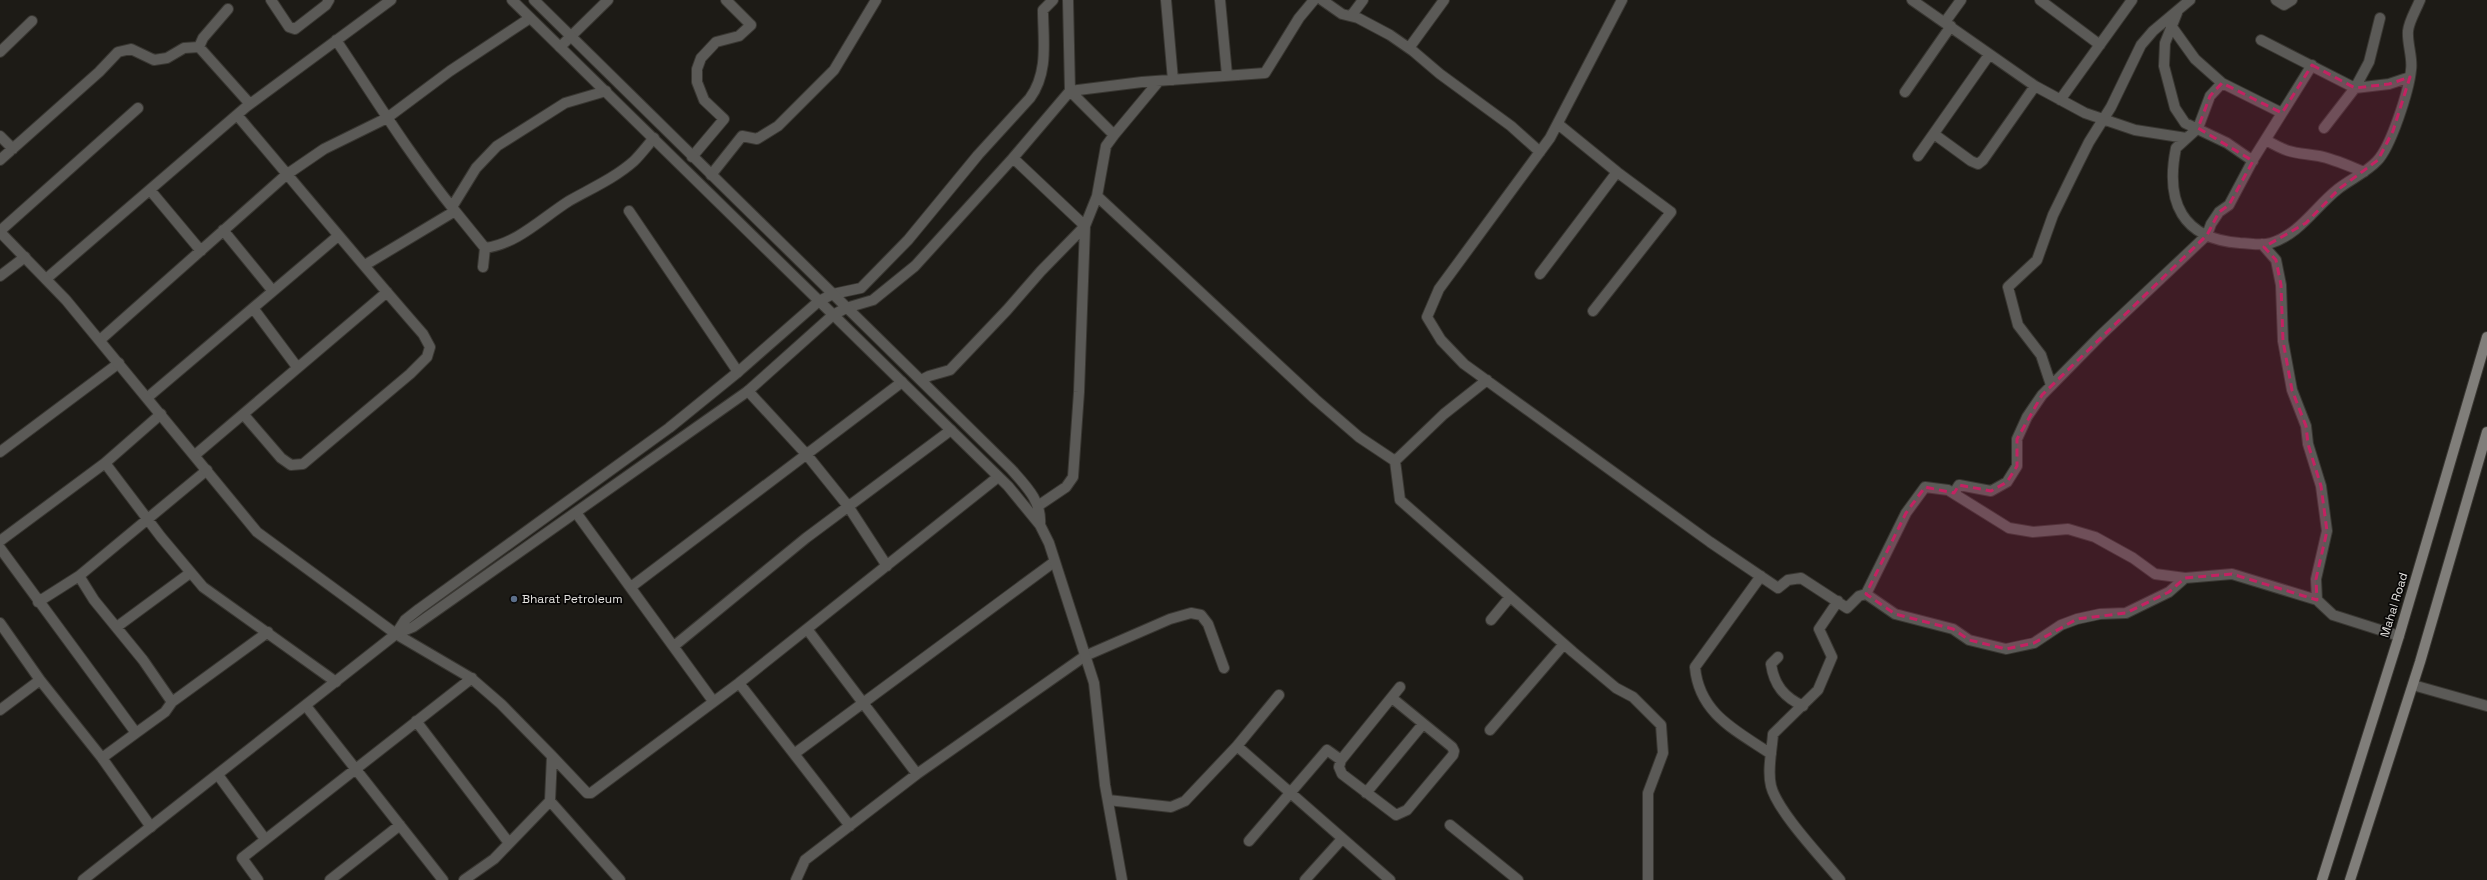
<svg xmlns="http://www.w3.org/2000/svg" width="2487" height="880" font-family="'Space Grotesk',sans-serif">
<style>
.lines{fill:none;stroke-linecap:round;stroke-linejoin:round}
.minor-casing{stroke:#393732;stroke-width:12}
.tertiary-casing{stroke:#393732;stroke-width:12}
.secondary-casing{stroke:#393732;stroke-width:12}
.minor{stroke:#5b5a57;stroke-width:10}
.tertiary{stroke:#5b5a57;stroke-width:10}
.secondary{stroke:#807e7a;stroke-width:10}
.marked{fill:#c42262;fill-opacity:0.2;stroke:#c42262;stroke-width:3;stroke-dasharray:8 5;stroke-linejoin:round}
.service-dot{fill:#5c6f8a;stroke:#070605;stroke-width:1.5}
.labels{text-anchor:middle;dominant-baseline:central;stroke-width:3.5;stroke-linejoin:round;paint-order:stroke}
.poi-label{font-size:12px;fill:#e5e3e0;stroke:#070605;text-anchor:start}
.street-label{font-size:12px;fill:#e5e3e0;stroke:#070605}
</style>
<rect width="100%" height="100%" fill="#1d1b16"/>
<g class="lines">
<defs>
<path id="minor" d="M271 0 289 27 295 29 326 5 329 0
M1166 0 1173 80
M1220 0 1227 75
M1322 0 1342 14 1358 18 1390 35 1413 51 1440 74 1511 126 1540 152
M1622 0 1550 138 1439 289 1427 317 1441 340 1464 364 1710 542 1778 588 1788 580 1801 578 1847 608 1859 596 1866 594
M1912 0 2035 86 2085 113 2135 130 2186 138
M2040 0 2100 45
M2276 0 2284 5 2292 0
M2177 13 2165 43 2164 66 2175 108 2185 123 2227 143 2253 161
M1351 16 1363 0
M1945 22 1961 0
M2172 27 2195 59 2222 83 2282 113
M336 40C375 98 411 157 455 211L365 265
M2261 40 2355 88 2369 62 2380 18
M199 47 203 38 228 9
M560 47 608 0
M1409 48 1444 0
M0 52 32 21
M2222 83 2210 96 2198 128 2176 148C2165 202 2182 239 2240 243 2250 243 2261 246 2271 243 2300 234 2315 207 2338 189 2351 179 2367 172 2377 161 2391 147 2409 90 2411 70 2413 58 2407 44 2408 31 2409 21 2416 10 2420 0
M1070 91 1142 82 1265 73 1299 18 1314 0
M1070 91 1114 135 1159 81
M1905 92 1951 26
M2060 100 2132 0
M237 115C299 188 360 262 423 334L430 347 427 357 410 374 303 464 291 465 281 458 244 415
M2324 128 2355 88 2389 84 2410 77
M1934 134 1971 161 1978 164 1983 160 2035 86
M0 136 13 149
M2266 140C2290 154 2293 152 2319 156 2334 159 2349 166 2364 172
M1918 156 1989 55
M692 157 724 119 704 100 697 82V69L701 58 716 42 739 36 751 25 726 0
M0 160 99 72 118 52 131 49 154 60 167 58 184 48 199 47 250 104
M711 175 742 136 757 139 778 126 834 70 876 0
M150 190 201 251
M1097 196 1315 399 1359 437 1395 461
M452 207 476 168 497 146 565 103 606 91
M455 211 485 248 483 267
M629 211 738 372
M223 230 272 290
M0 231 138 108
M2262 244 2276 260 2281 285 2283 341 2292 390 2306 426 2308 444 2321 486 2327 531 2316 579 2317 600 2333 615 2399 636
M485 248C517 244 542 218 569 201 590 189 615 178 634 161 641 154 647 146 654 138
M1540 274 1617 172 1558 124
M0 276 25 257
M46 279 246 107 391 0
M833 294 861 288 908 240 978 155 1030 98C1049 72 1043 40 1043 10L1053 0
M253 308 297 367
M846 308 873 300 915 266 1013 158 1070 91 1068 0
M1593 311 1671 212 1617 172
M100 340 286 175 324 149 387 118 450 71 530 18
M921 380 929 376 950 370 1007 310 1041 271 1085 226 1013 158
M2051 385 2041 355 2018 325 2008 287 2037 260 2053 215 2073 174 2089 142 2111 107 2141 45 2153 31 2190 0
M748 391 807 455 848 506 887 566
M148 397 338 236
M161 414 105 463 161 537 203 587 336 682
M0 452 119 363
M195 455 387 292
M1395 461 1400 500 1573 652 1616 688 1633 697 1661 725 1663 753 1648 793V880
M1395 461 1444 414 1487 380
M207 470 79 576 94 600 143 660 172 702 268 632
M1954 493 1959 485 1991 491 2007 482 2017 466V439L2027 417 2042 395 2101 335 2207 235 2211 224 2219 212 2229 205 2254 158 2312 65
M1038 506 1066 487 1073 477 1079 392 1085 226 1097 196 1106 146 1114 135
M577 514 713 701
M0 541 105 463
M0 548 136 733 165 712 172 702
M1761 576 1695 667C1699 714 1737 731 1771 754
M2185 578 2169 592 2126 613 2100 614 2077 619 2061 625 2034 643 2006 649 1969 640 1953 629 1895 614 1866 594 1906 513 1925 487 1948 490 2009 528 2033 532 2068 529 2095 537 2133 558 2155 574 2185 578 2232 574 2317 600
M631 587 902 382
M1838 601 1819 629 1832 657 1818 690 1773 734C1772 750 1767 770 1771 786 1777 811 1822 858 1840 880
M38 602 79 576
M1491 620 1510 597
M0 623 40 680 102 758 151 827
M118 626 190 573
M807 629 917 774
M396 634 471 678 501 704 552 756 550 801 494 859 464 880
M674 646 806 538 951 430
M1778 657 1771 664C1774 685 1784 697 1803 706
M739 683 850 826
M2413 685 2487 706
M306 706 443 880
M0 710 40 680
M416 721 509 843
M1490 730 1564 644
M1237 746 1390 880
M794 754 1054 562
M552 756 587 793H591L739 683 998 477
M102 758 136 733
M1341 760 1339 767 1342 774 1396 815 1407 810 1453 755 1454 751 1452 747 1392 698
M218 775 265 839
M1366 793 1423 724
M1108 800 1171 807 1185 801 1237 746 1279 695
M550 801 620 880
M1450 825 1518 880
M1249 841 1327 750 1341 760 1400 687
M258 880 242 858 472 678
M330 880 400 825
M796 880 805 860 917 774 1085 656 1170 619 1191 613 1201 615 1208 624 1224 668
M1305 880 1342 839"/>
<path id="tertiary" d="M512 0 1008 486 1040 525 1049 543 1094 683 1105 785 1122 880
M534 0 1011 469C1026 486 1042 501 1040 525
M0 232 66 300 257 532 396 634
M396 634 405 620 419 609 669 428 738 372 819 301 833 294
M83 880 396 634 413 627 748 391 833 315 846 308"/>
<path id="secondary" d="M2322 880 2399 636 2487 337
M2350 880 2420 662 2487 432"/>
</defs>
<use href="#minor" class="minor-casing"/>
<use href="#tertiary" class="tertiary-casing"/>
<use href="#secondary" class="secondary-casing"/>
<use href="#minor" class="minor"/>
<use href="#tertiary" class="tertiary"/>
<use href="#secondary" class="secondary"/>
</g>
<path class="marked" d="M2312 65 2355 88 2389 84 2410 77 2393 131 2378 160 2339 189 2306 223 2264 247 2276 260 2281 285 2283 341 2292 390 2306 426 2308 444 2321 486 2327 531 2316 579 2317 600 2232 574 2185 578 2169 592 2126 613 2077 619 2034 643 2006 649 1969 640 1953 629 1895 614 1866 594 1906 513 1925 487 1954 493 1959 485 1991 491 2007 482 2017 466V439L2042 395 2207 235 2219 212 2229 205 2253 161 2198 128 2210 96 2222 83 2282 113Z"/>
<circle class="service-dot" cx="514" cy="599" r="4"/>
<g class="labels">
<g class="poi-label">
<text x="522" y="599">Bharat Petroleum</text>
</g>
<g class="street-label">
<text transform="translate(2394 605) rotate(-73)">Mahal Road</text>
</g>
</g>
</svg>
